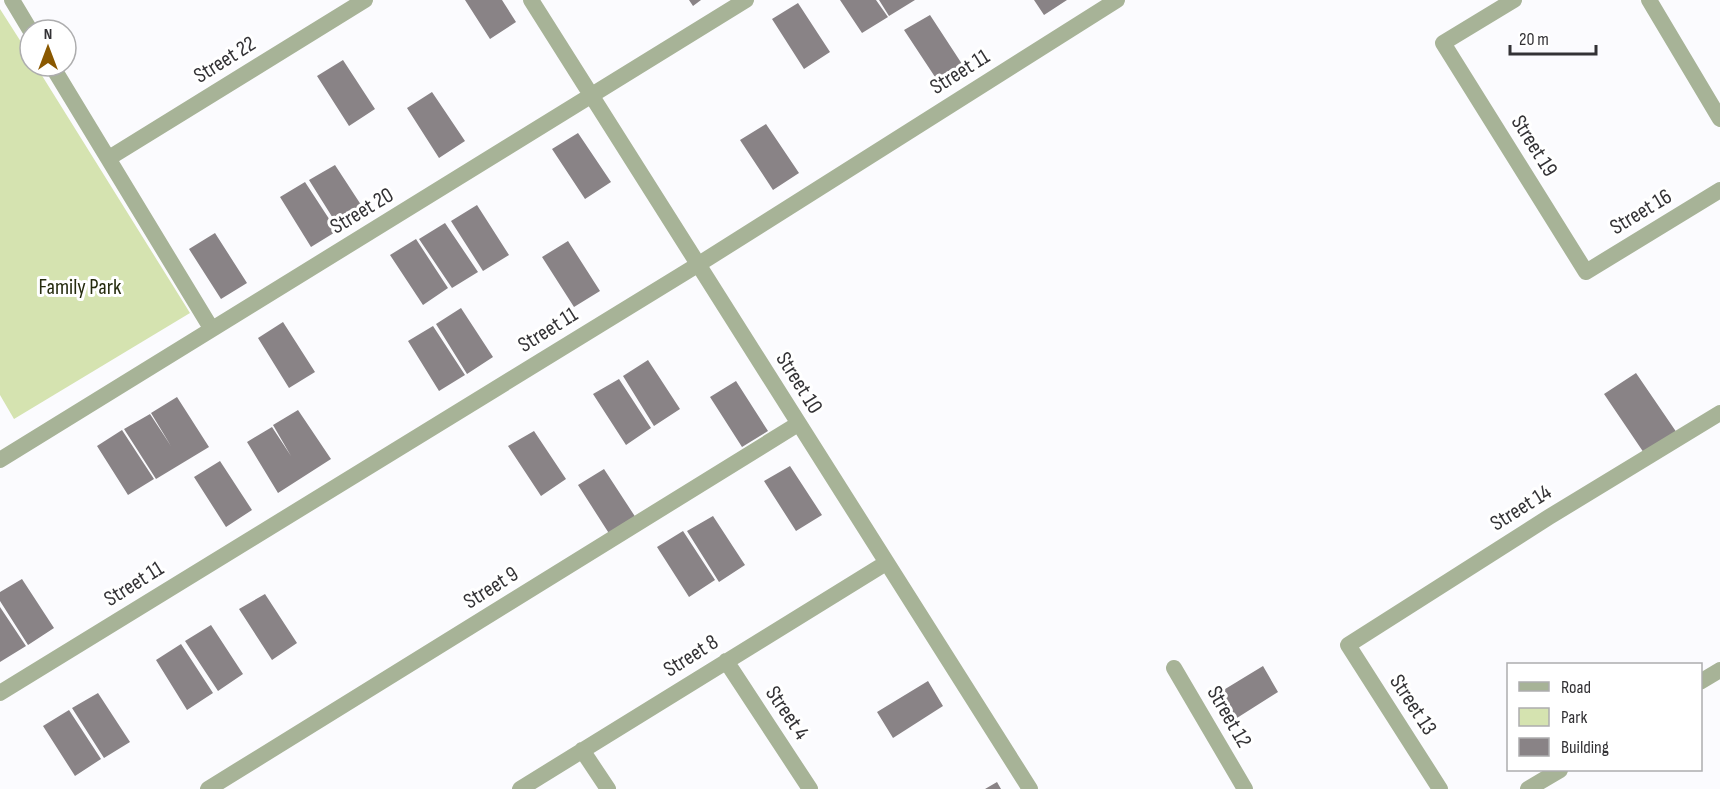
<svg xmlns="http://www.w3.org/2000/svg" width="1720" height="789" font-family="'Sofia Sans Condensed',sans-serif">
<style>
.green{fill:#d5e3b0}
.building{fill:#898386}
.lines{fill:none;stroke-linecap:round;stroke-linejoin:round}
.minor{stroke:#a7b397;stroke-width:16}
.labels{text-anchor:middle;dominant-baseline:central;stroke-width:6;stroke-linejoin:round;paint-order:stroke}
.street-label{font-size:22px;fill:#333235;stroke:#fff}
.park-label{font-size:22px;fill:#262c0f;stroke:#fff}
</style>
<rect width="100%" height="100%" fill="#fbfbfe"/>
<path class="green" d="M0 9 30 56V66H36L190 313 14 419 0 395Z"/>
<path class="building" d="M465 0H502L516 22 490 39Z
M689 0H701L693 6Z
M840 0H876L888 17 862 33Z
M879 0H915L889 16Z
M1034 0H1067L1044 15Z
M798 3 830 52 804 69 772 19Z
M930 15 962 64 937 80 904 30Z
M343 60 375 109 349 126 317 76Z
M432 92 465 141 439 158 407 108Z
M766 124 799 173 773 190 740 140Z
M578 133 611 182 585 199 552 149Z
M335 165 367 214 341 231 309 180Z
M305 182 337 231 311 247 280 197Z
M477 205 509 255 483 271 451 221Z
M445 223 478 272 452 288 419 239Z
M215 233 247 283 221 299 189 249Z
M416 239 448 288 423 305 390 255Z
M568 241 600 291 574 307 542 257Z
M461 308 493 357 467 374 436 324Z
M283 322 315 372 289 388 258 338Z
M433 326 465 375 439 391 408 341Z
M648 360 680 409 654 426 623 376Z
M1636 373 1677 433 1644 453 1604 394Z
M619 379 651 428 626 445 593 394Z
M736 381 768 431 742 447 710 397Z
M177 397 209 447 156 479 124 429 150 414 171 446 151 413Z
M298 410 331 459 278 493 247 442 272 427 291 456 273 425Z
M122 430 154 479 128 495 97 446Z
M534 431 566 479 541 496 508 446Z
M220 461 252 510 226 527 194 477Z
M790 466 822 515 796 531 764 481Z
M604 469 636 518 610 535 578 485Z
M713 516 745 565 719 582 687 531Z
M683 531 715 580 689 597 657 547Z
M22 579 54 628 28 645 0 601V592Z
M265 594 297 643 272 660 239 609Z
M0 607 26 646 0 662Z
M211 625 243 674 218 691 185 641Z
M181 644 213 693 187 710 156 660Z
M1263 666 1278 692 1229 723 1212 697Z
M928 681 943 706 893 738 877 712Z
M98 693 130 742 104 758 72 708Z
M69 710 101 759 75 776 43 726Z
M997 782 1001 789H985Z"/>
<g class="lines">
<path class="minor" d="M12 0 30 30
M531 0 1030 789
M1514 0 1443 43 1586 272 1720 190
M1649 0 1720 119
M52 66 211 328
M109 158 365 0
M0 460 746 0
M726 661 810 789
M1174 668 1245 789
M1700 682 1720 670
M0 693 699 264 1117 0
M582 750 608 789
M208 789 798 424
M520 789 886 563
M1440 789 1348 645 1549 517 1720 413
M1528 789 1560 770"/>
</g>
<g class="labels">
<g class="street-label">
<text transform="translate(225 60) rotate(-32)">Street 22</text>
<text transform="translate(960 72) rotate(-32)">Street 11</text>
<text transform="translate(1534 146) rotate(58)">Street 19</text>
<text transform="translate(362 211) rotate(-31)">Street 20</text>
<text transform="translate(1641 212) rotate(-31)">Street 16</text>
<text transform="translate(548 330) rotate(-32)">Street 11</text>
<text transform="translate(799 383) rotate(58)">Street 10</text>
<text transform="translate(1521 508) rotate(-32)">Street 14</text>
<text transform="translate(134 584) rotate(-32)">Street 11</text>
<text transform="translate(491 588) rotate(-32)">Street 9</text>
<text transform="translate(691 656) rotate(-32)">Street 8</text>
<text transform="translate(1413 705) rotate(57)">Street 13</text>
<text transform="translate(787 713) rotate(56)">Street 4</text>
<text transform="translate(1229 717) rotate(60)">Street 12</text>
</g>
<g class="park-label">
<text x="80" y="287">Family Park</text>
</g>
</g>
<rect x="1507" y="663" width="195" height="108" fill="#ffffff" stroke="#adadae" stroke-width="1.5"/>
<rect x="1519" y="682" width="30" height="9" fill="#a7b397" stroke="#adadae" stroke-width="1.5"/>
<text x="1561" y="693" font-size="18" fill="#333235">Road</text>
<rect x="1519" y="708" width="30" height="18" fill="#d5e3b0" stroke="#adadae" stroke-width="1.5"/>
<text x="1561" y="723" font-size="18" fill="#333235">Park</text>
<rect x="1519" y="738" width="30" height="18" fill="#898386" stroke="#adadae" stroke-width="1.5"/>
<text x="1561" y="753" font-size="18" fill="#333235">Building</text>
<g transform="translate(48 48)"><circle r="28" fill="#ffffff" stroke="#adadae" stroke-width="1.5"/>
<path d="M0-4.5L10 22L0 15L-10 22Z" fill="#8a5800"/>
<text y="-9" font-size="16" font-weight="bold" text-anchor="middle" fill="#333235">N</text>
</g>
<path d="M1510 45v9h86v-9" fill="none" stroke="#333235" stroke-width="3"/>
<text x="1519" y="45" font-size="18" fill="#333235" stroke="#ffffff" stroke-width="4.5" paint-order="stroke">20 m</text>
</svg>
